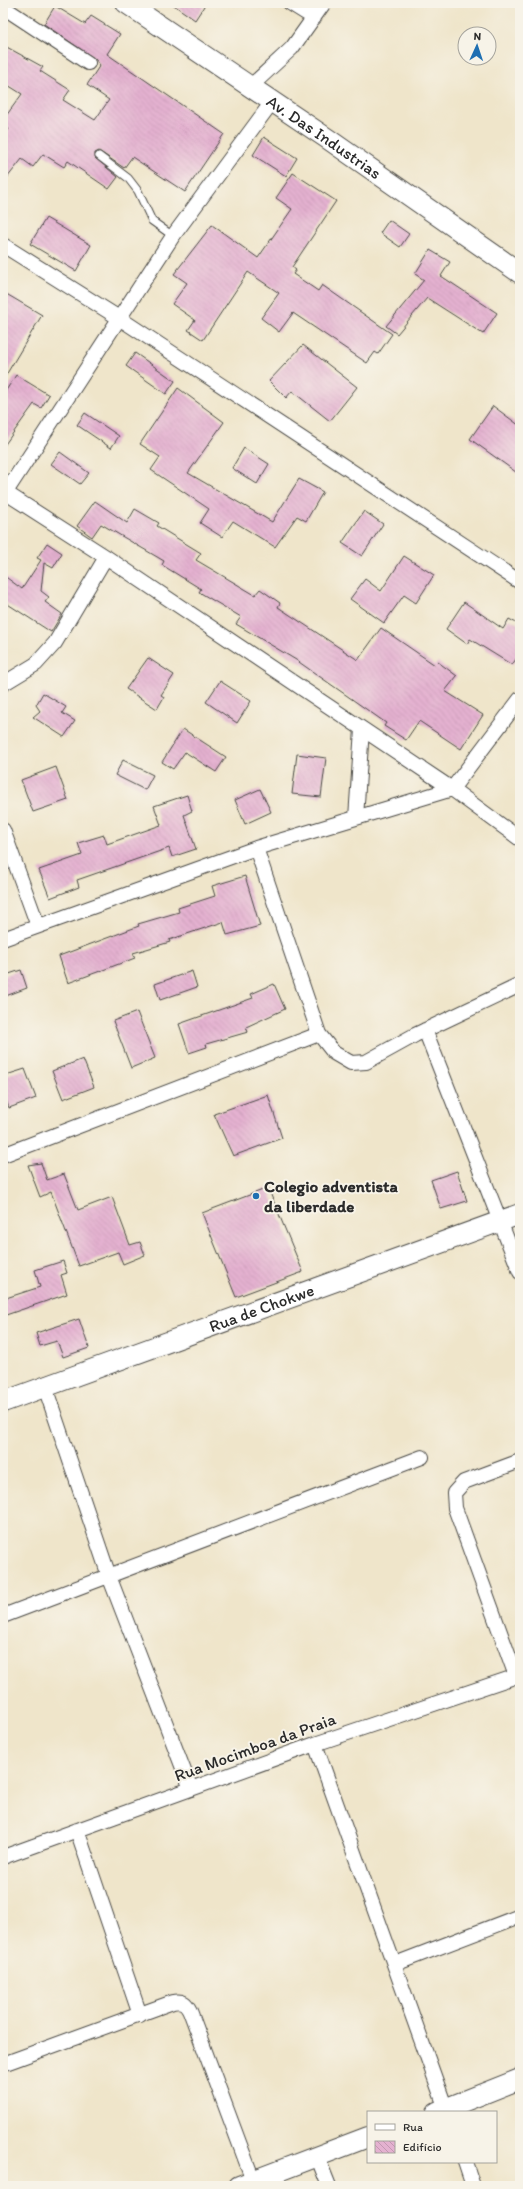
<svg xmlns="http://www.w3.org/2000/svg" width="523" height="2189" font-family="Itim,sans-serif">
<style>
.building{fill:url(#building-back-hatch)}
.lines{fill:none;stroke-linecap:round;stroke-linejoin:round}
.lane-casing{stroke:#484743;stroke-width:9}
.street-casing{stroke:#484743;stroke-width:16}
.secondary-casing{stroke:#484743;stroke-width:22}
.lane{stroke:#fff;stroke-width:7}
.street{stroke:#fff;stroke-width:14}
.secondary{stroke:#fff;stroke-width:20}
.poi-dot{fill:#1f6fb2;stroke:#f7f3e8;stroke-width:1.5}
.labels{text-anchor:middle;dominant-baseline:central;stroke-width:4;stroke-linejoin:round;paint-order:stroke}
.street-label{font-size:17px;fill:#2b2b2b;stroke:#f7f3e8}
.poi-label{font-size:17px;font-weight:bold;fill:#2b2b2b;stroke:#f7f3e8;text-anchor:start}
</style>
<defs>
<pattern id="building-back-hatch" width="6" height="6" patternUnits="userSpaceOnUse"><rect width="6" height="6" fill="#e4b1d0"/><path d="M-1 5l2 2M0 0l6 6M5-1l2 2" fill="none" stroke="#c498b3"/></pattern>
</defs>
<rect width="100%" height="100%" fill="#f7f3e8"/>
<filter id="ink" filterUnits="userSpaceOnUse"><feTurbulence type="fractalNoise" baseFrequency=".025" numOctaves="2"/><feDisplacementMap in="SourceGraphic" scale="8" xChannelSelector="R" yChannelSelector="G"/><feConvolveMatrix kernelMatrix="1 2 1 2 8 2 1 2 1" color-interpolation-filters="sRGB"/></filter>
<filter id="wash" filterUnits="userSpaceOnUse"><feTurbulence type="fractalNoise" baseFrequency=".012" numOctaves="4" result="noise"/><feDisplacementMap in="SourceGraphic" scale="16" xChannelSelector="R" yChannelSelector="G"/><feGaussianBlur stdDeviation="0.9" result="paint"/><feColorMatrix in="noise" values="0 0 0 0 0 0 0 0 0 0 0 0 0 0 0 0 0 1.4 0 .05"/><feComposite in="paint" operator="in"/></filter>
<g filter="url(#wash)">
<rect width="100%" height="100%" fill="#efe5ca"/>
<g id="blocks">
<path class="building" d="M171 3H206L195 20Z
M55 6 85 24 91 16 120 34 107 54 224 134 185 192 132 157 124 168 99 151 95 153V158L118 177 109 189 68 161 64 167 43 154 33 167 22 159 3 183V137L9 129 3 125V120L22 94 3 82V45L43 67 40 71 70 90 63 100 95 120 109 100 87 85 100 65 95 59 44 24Z
M264 137 297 158 286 176 253 155Z
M293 173 336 201 292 267 296 270 293 274 318 291 322 285 392 334 378 354 375 352 367 363 293 313 279 332 261 318 279 293 248 272 203 340 188 330 195 320 172 304 187 283 174 274 212 225 258 258 292 209 276 198Z
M46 218 91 245 76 271 30 244Z
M389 220 409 234 400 247 380 233Z
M430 250 450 262 441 276 497 313 483 334 427 298 397 334 386 326 424 280 415 274Z
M3 292 42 315 3 380Z
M303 345 357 387 330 421 292 391 286 398 269 381Z
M135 353 175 381 166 394 126 366Z
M16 375 49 395 41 408 34 404 3 447V395Z
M178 388 224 422 188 473 272 522 299 479 323 492 306 521 297 516 275 547 233 521 222 537 200 523 209 509 151 470 160 457 140 444Z
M493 406 520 426V475L470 439Z
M85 413 119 436 111 448 77 425Z
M244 448 269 464 257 484 232 468Z
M60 452 89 473 80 484 51 464Z
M95 501 127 523 135 509 159 523 157 526 201 553 196 560 255 595 260 589 280 603 278 607 358 660 381 628 435 665 438 662 457 676 445 691 483 715 461 749 419 721 406 740 384 726 386 723 296 660 236 624 241 617 199 592 201 589 162 565 164 561 101 524 92 537 77 526Z
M364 511 383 524 362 556 342 543Z
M47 543 62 553 53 568 44 563 41 591 49 597 45 602 62 614 51 632 3 601V575L22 589 41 560 37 558Z
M404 556 434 575 416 603 404 595 384 623 350 599 365 579 381 591Z
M464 602 503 629 509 619 520 625V653L512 665 470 639 467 644 446 629Z
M148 658 174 675 161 695 164 697 157 709 126 689Z
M220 681 251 701 237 723 206 702Z
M43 693 66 707 62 713 75 721 64 737 33 717 40 711 36 705Z
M183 729 226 757 216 772 185 752 173 769 162 762Z
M297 754 326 758 321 797 292 794Z
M123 760 153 775 145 790 115 775Z
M56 767 68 800 33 812 21 780Z
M260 789 271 812 245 824 235 800Z
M187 795 192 811 184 815 196 849 172 857 169 848 77 880 79 887 50 898 39 870 82 855 78 843 104 835 107 844 161 825 154 806Z
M245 876 260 926 227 935 223 922 169 940 170 942 133 953 135 958 68 983 59 956 139 926 138 924 179 912 178 908 215 896 212 886Z
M21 970 27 988 3 997V976Z
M192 971 197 987 160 1000 155 984Z
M274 984 285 1009 246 1027 248 1032 206 1044 207 1047 189 1053 179 1024 253 998 251 994Z
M137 1012 155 1058 131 1068 113 1021Z
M83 1059 94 1087 63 1099 52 1071Z
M25 1069 36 1098 9 1108 3 1092V1076Z
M268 1095 282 1138 233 1156 214 1114Z
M41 1163 47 1180 64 1174 78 1210 112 1197 130 1245 140 1242 145 1255 123 1264 118 1252 79 1266 51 1192 40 1197 28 1165Z
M457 1171 467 1201 441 1209 431 1180Z
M268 1188 303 1272 236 1297 202 1213Z
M63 1261 67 1273 61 1275 67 1294 3 1316V1299L40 1287 35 1270Z
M79 1319 89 1348 63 1357 57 1341 40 1346 36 1333Z"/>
</g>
</g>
<g filter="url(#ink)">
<use href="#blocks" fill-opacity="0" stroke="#484743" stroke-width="1"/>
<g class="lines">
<defs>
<path id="lane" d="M99 156 128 178 138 191 152 221 173 236"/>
<path id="street" d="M290 3 314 18
M3 7 88 63
M250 87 292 48 324 3
M3 245 119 318 520 582
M3 491 106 557 452 789 520 839
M3 493 6 492 173 236 272 102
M3 684 36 664 55 643 106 557
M356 818 362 729
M3 830 38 926
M256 848 319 1034 334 1053 351 1063 366 1062 415 1035 520 985
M3 939 256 848 452 789 520 699
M425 1030 520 1272
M3 1155 319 1034
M45 1387 109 1576 191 1789
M3 1616 422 1457
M516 1676 455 1508 454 1493 464 1482 520 1461
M315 1744 447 2112
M77 1830 140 2015
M3 1857 315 1744 520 1675
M395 1964 520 1916
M3 2064 173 2002C183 2000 186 2003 190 2011L253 2180
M317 2156 329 2186
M465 2162 473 2186"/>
<g id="secondary">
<path id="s1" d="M126 3 328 139 520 273"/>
<path id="s2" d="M3 1402 520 1214"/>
<path d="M437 2112 520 2079"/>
<path d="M239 2186 368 2137"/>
</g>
</defs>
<use href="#lane" class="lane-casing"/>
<use href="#street" class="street-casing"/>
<use href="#secondary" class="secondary-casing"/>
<use href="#lane" class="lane"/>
<use href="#street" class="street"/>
<use href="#secondary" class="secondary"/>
</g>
</g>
<circle class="poi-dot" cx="256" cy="1196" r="4"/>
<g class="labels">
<g class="street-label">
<text stroke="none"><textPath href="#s1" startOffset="239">Av. Das Industrias</textPath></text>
<text stroke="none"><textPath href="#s2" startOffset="275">Rua de Chokwe</textPath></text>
<text transform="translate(255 1747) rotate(-20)">Rua Mocimboa da Praia</text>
</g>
<g class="poi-label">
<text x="264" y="1186">Colegio adventista<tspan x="264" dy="20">da liberdade</tspan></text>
</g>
</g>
<rect width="523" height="2189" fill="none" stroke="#f7f3e8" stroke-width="16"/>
<rect x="367" y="2111" width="130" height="52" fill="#f7f3e8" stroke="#a5a39c"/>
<rect x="375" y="2124" width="20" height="6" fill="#ffffff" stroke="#a5a39c"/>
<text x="403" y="2131" font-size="12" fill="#2b2b2b">Rua</text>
<rect x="375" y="2141" width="20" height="12" fill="url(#building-back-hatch)" stroke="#a5a39c"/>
<text x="403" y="2151" font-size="12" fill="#2b2b2b">Edifício</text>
<g transform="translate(477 46) rotate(3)"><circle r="19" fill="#f7f3e8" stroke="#a5a39c"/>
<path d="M0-3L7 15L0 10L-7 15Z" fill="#1f6fb2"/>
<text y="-6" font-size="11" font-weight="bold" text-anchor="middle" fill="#2b2b2b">N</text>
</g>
</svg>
